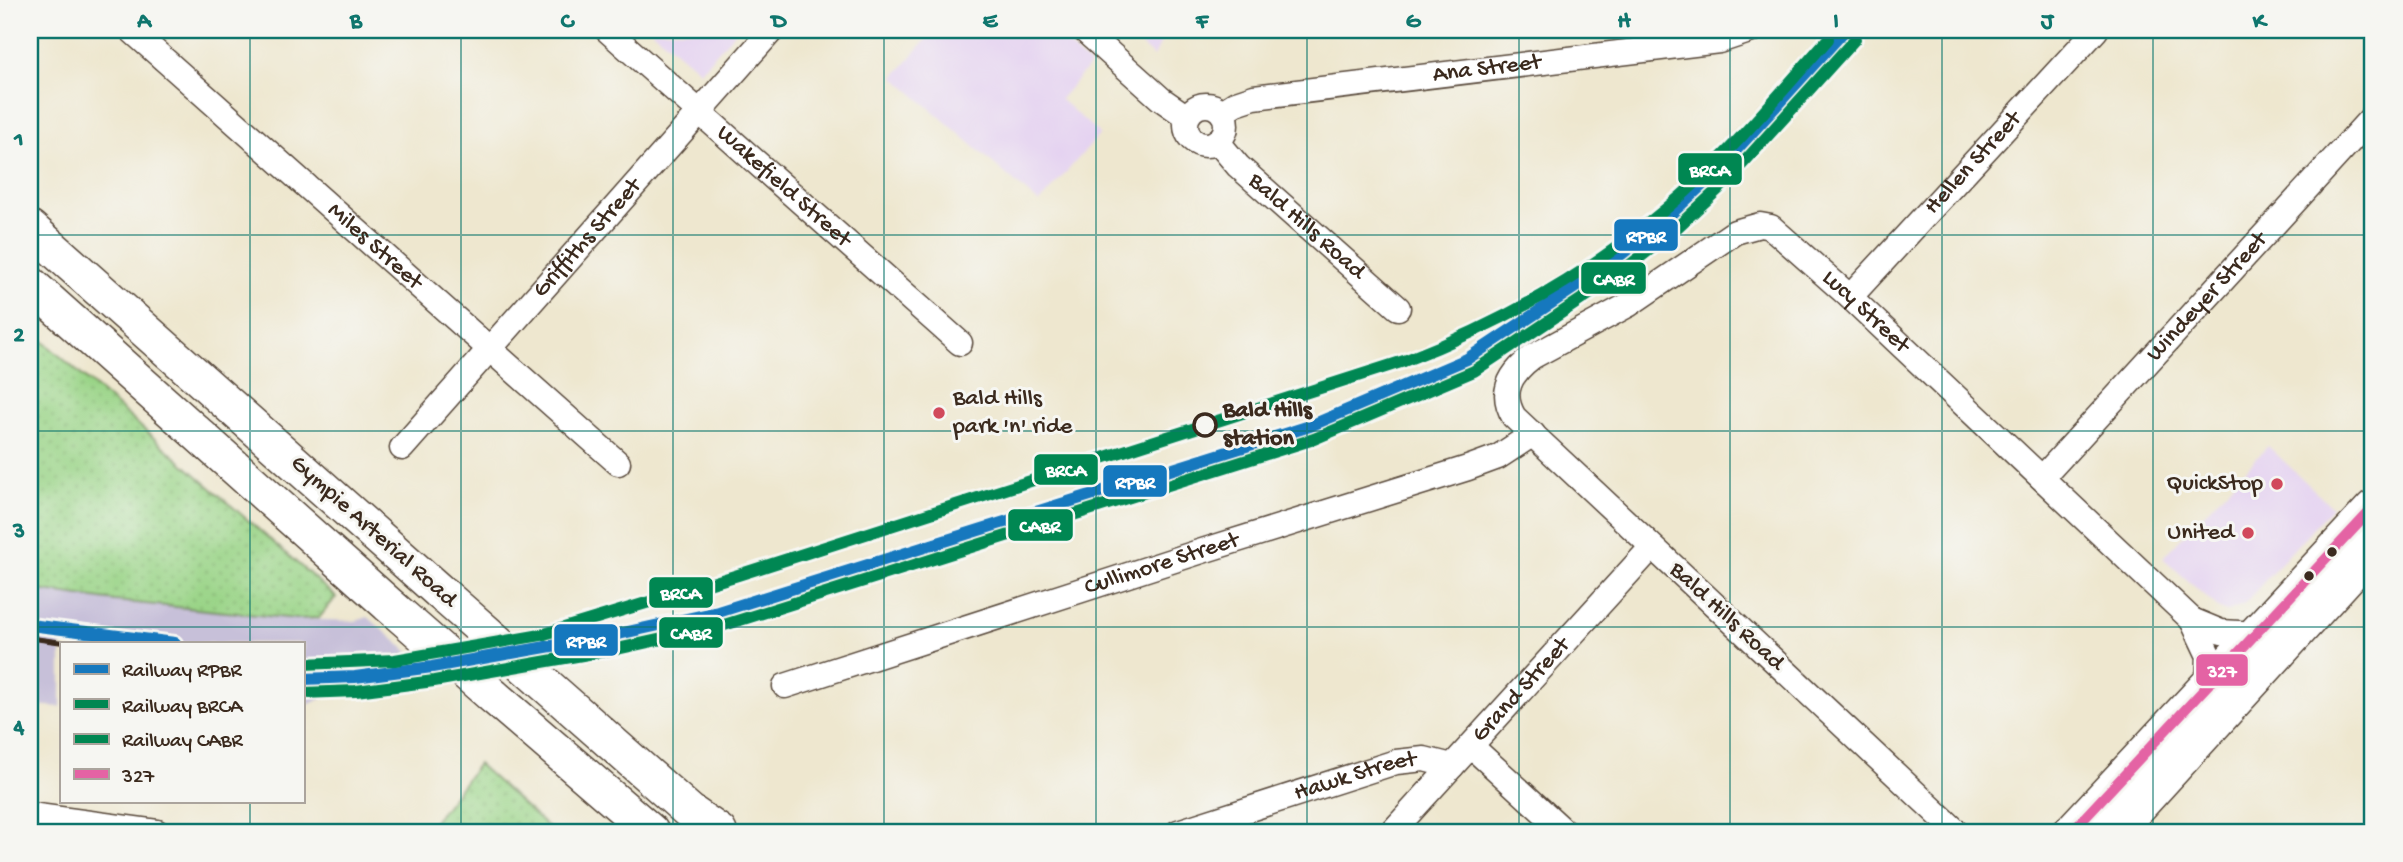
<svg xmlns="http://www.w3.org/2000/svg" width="2403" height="862" font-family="'Gochi Hand',sans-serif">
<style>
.built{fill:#e5d3f1}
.industrial{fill:#c7c0d9}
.grass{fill:url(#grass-dots);stroke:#6a7f52;stroke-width:2}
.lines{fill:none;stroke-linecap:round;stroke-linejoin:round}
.minor-casing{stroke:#564639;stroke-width:27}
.highway-casing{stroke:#564639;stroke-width:38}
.minor{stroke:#fff;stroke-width:24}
.highway{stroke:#fff;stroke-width:35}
.rail{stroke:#3b2a1e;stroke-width:5}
.highway-bridge-casing{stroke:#564639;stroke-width:38;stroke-linecap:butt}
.highway-bridge{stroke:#fff;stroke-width:35}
.bus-1-casing{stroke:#f6f6f2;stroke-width:16}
.bus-1{stroke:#e463a4;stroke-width:10}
.rail-1-casing{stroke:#f6f6f2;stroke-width:18}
.rail-2-casing{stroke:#f6f6f2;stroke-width:18}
.rail-3-casing{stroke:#f6f6f2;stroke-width:18}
.rail-1{stroke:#1578be;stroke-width:12}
.rail-2{stroke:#008752;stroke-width:12}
.rail-3{stroke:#008752;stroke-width:12}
.grid{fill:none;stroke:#0f766e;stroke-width:2;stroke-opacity:0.55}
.poi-dot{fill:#d1495b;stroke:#f6f6f2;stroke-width:2.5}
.stop-dot{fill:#f6f6f2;stroke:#3b2a1e;stroke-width:3.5}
.bus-dot{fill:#3b2a1e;stroke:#f6f6f2;stroke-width:2.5}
.labels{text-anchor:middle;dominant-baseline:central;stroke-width:6;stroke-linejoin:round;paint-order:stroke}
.street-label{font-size:24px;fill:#3b2a1e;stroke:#f6f6f2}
.poi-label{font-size:24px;fill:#3b2a1e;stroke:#f6f6f2;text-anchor:end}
.stop-label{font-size:24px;font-weight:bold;fill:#3b2a1e;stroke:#f6f6f2;text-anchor:start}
.line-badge{stroke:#f6f6f2;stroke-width:2.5}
.badge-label{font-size:19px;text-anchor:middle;font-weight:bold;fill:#fff}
.neatline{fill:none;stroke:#0f766e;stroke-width:2.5}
.grid-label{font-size:23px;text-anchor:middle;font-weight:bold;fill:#0f766e}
</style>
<defs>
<pattern id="grass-dots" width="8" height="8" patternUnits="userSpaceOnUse" patternTransform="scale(1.75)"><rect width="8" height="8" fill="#9ad487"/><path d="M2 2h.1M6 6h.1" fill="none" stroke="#86b674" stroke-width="1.8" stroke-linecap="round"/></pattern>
</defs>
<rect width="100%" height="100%" fill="#f6f6f2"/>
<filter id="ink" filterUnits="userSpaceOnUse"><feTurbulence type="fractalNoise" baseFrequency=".0143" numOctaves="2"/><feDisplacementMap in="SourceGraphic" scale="14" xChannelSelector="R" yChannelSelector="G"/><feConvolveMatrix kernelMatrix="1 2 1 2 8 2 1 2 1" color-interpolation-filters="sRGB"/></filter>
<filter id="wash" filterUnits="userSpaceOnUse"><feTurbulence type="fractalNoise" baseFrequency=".00686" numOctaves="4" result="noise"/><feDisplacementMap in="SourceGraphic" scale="28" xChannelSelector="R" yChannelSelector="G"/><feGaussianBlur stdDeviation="1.57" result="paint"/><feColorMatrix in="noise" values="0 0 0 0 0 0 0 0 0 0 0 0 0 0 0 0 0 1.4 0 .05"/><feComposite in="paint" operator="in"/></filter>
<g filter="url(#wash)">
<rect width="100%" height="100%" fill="#eee7cf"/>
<path class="built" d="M651 30H737L700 71Z
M927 30H1050L1090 65 1060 99 1100 134 1039 203 894 77 931 34Z
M1123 30H1167L1154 57Z
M2268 446 2332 507 2243 605 2226 612 2218 608 2163 558Z"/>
<path class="industrial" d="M30 589 115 601 297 619 356 621 368 617 435 675 339 691 303 707V643H61V707L30 705Z"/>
<path class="grass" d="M30 330 336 597 319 618 297 619 115 601 30 589Z
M478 764 553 832H426Z"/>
</g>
<g filter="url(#ink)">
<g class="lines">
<defs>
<g id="minor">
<path id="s1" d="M131 30 618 463"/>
<path id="s2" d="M607 30 960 343"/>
<path d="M1084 30 1161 99 1187 117"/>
<circle cx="1206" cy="125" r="20"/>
<path id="s3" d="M1222 112 1236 103 1254 97 1719 41 1752 30"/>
<path id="s4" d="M1217 141 1238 166 1398 308"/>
<path id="s5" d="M1850 297 2096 30"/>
<path id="s6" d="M402 448 772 30"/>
<path id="s7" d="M2042 478 2373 116"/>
<path d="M2192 620 2209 656 2208 688"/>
<path id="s8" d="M785 686 1199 552 1468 468 1498 457 1533 434"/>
<path d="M1471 746 1565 832"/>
<path d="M30 815 157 832"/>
<path id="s9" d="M1178 832 1396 762 1424 759 1452 766"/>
<path id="s10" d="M1392 832 1652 547"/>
<path id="s11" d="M1957 832 1514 417C1499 392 1511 373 1532 357L1628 305 1735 232 1760 225 1771 227 1850 297 2192 620 2221 632 2256 634"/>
</g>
<path id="highway" d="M30 228 441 593
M30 284 390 606
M539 679 690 812 719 832
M493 696 651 832
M2071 832 2373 508
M2115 832 2373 549"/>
</defs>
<use href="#minor" class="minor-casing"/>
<use href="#highway" class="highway-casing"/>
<use href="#minor" class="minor"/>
<use href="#highway" class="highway"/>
<path class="rail" d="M30 638 67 643
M303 659C399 658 489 643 582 619L1359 373C1476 330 1586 277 1680 192 1735 142 1783 86 1832 30"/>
<defs>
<path id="highway-bridge" d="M441 593 539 679
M390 606 493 696"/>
</defs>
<use href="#highway-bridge" class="highway-bridge-casing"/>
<use href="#highway-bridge" class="highway-bridge"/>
<defs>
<path id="bus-1" d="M2071 832 2373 508"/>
</defs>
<use href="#bus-1" class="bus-1-casing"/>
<use href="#bus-1" class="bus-1"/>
<defs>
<path id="rail-1" d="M30 625 175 643
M303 679 355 677 432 667 614 635 718 612 1310 426 1467 359 1604 268 1661 223 1717 171 1845 30"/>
<path id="rail-2" d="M304 664 395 660 541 635 738 575 1404 361C1517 318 1622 254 1709 170 1751 129 1789 83 1828 39"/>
<path id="rail-3" d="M303 693 356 691 434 681 617 649 721 626 1314 439 1474 371 1612 279 1671 233 1727 181 1855 39"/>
</defs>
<use href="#rail-1" class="rail-1-casing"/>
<use href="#rail-2" class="rail-2-casing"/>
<use href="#rail-3" class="rail-3-casing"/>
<use href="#rail-1" class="rail-1"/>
<use href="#rail-2" class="rail-2"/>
<use href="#rail-3" class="rail-3"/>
</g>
</g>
<path class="grid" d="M250 30V643M461 30V832M673 30V832M884 30V832M1096 30V832M1307 30V832M1519 30V832M1730 30V832M1942 30V832M2153 30V832M30 235H2373M30 431H2373M30 627H2373M250 801V832"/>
<g class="poi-dot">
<circle cx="939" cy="413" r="7"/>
<circle cx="2277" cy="484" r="7"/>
<circle cx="2248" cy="533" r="7"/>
</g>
<circle class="stop-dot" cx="1205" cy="425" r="11"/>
<g class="bus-dot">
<circle cx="2332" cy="552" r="6"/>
<circle cx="2309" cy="576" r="6"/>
</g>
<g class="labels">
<g class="street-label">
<text stroke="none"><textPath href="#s3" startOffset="270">Ana Street</textPath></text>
<text stroke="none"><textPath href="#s5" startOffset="182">Hellen Street</textPath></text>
<text stroke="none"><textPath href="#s2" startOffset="236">Wakefield Street</textPath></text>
<text stroke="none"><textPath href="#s4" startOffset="124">Bald Hills Road</textPath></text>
<text stroke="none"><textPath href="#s6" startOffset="280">Griffiths Street</textPath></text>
<text stroke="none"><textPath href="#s1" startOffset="326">Miles Street</textPath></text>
<text stroke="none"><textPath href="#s7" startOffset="245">Windeyer Street</textPath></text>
<text stroke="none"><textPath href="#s11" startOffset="1080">Lucy Street</textPath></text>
<text transform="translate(373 532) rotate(42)">Gympie Arterial Road</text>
<text stroke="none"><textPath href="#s8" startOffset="396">Cullimore Street</textPath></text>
<text transform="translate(1726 617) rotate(43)">Bald Hills Road</text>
<text stroke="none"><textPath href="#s10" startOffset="192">Grand Street</textPath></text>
<text stroke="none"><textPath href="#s9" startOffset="186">Hawk Street</textPath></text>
</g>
<g class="poi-label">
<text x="953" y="399" text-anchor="start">Bald Hills<tspan x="953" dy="28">park 'n' ride</tspan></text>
<text x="2263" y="484">QuickStop</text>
<text x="2234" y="533">United</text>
</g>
<g class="stop-label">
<text x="1223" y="411">Bald Hills<tspan x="1223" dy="28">station</tspan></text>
</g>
</g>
<g class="line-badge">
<rect x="1677" y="152" width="66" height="34" rx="7" fill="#008752"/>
<rect x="1613" y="218" width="66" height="34" rx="7" fill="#1578be"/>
<rect x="1580" y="261" width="67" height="34" rx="7" fill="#008752"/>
<rect x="1033" y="453" width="66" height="33" rx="7" fill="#008752"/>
<rect x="1102" y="464" width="66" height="34" rx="7" fill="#1578be"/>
<rect x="1007" y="508" width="67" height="34" rx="7" fill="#008752"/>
<rect x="648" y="576" width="66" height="33" rx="7" fill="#008752"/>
<rect x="658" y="616" width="66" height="33" rx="7" fill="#008752"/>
<rect x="553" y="623" width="66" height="34" rx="7" fill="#1578be"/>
<rect x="2195" y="653" width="54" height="34" rx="7" fill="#e463a4"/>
</g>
<g class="badge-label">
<text x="1710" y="176">BRCA</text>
<text x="1646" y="242">RPBR</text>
<text x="1614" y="285">CABR</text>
<text x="1066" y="476">BRCA</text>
<text x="1135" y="488">RPBR</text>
<text x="1040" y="532">CABR</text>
<text x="681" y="599">BRCA</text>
<text x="691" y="639">CABR</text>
<text x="586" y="647">RPBR</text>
<text x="2222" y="677">327</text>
</g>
<rect width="2403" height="862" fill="none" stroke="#f6f6f2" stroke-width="77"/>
<rect x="60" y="642" width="245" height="161" fill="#f6f6f2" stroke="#aba49d" stroke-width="2"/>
<rect x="74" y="664" width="35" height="10" fill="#1578be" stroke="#aba49d" stroke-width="2"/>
<text x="122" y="676" font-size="21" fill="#3b2a1e">Railway RPBR</text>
<rect x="74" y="699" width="35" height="10" fill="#008752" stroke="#aba49d" stroke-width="2"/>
<text x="122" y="712" font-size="21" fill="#3b2a1e">Railway BRCA</text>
<rect x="74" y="734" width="35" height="10" fill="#008752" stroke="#aba49d" stroke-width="2"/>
<text x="122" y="746" font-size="21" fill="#3b2a1e">Railway CABR</text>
<rect x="74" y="769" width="35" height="10" fill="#e463a4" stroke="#aba49d" stroke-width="2"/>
<text x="122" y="782" font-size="21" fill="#3b2a1e">327</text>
<rect x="38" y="38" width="2326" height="786" class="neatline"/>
<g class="grid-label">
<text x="144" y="27">A</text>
<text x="356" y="27">B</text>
<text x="567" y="27">C</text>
<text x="779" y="27">D</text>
<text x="990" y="27">E</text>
<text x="1202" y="27">F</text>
<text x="1413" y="27">G</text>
<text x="1624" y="27">H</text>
<text x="1836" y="27">I</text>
<text x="2047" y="27">J</text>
<text x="2259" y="27">K</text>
<text x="19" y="145">1</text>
<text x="19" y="341">2</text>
<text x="19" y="537">3</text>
<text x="19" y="733">4</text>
</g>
</svg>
